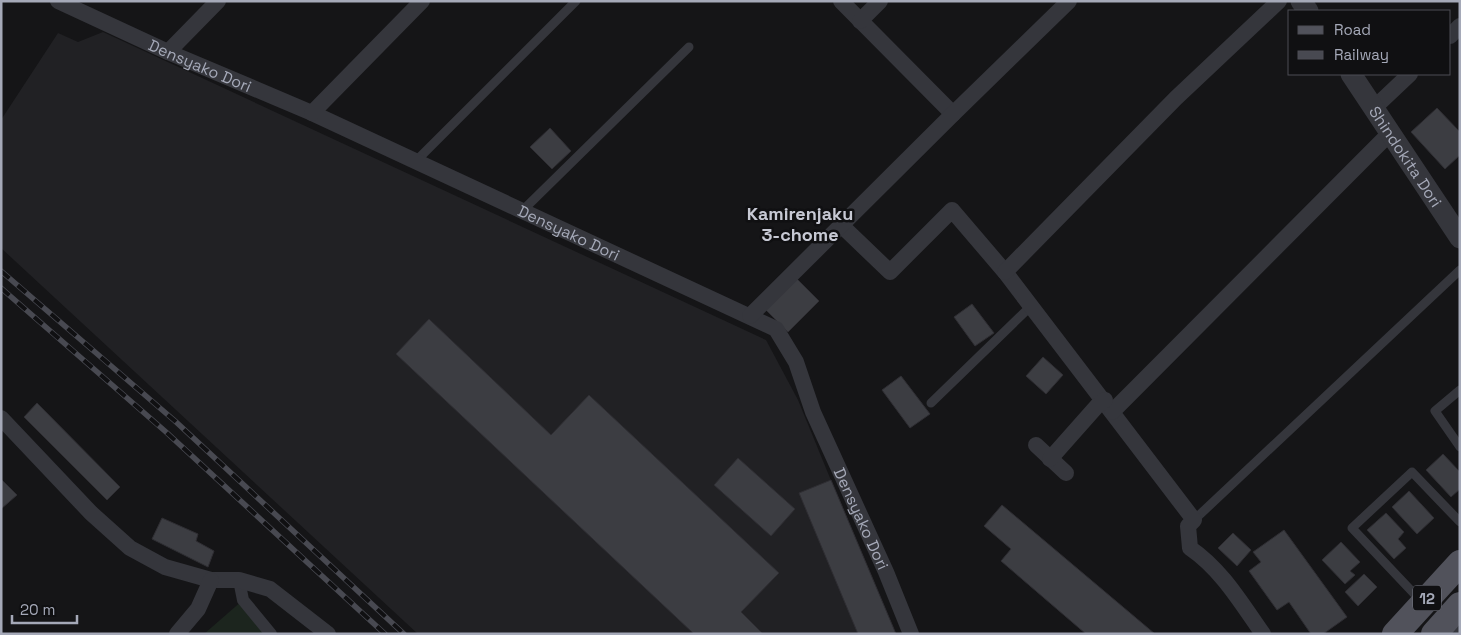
<svg xmlns="http://www.w3.org/2000/svg" width="1461" height="635" font-family="'Space Grotesk',sans-serif">
<style>
.built{fill:#212124}
.green{fill:#1c251e}
.building{fill:#3c3d42;stroke:#2f2e33}
.lines{fill:none;stroke-linecap:round;stroke-linejoin:round}
.service{stroke:#35363c;stroke-width:9}
.pedestrian{stroke:#35363c;stroke-width:12}
.minor{stroke:#35363c;stroke-width:16}
.tertiary{stroke:#35363c;stroke-width:21}
.primary{stroke:#51525b;stroke-width:26}
.rail-casing{stroke:#484951;stroke-width:5.5}
.rail{stroke:#101012;stroke-width:4;stroke-dasharray:11;stroke-linecap:butt}
.labels{text-anchor:middle;dominant-baseline:central;stroke-width:5;stroke-linejoin:round;paint-order:stroke}
.shield{fill:#101012;stroke:#787b86;stroke-width:1}
.shield-label{font-size:15px;font-weight:bold;fill:#a5a9b8}
.street-label{font-size:16px;fill:#a5a9b8;stroke:#101012}
.neighbourhood-label{font-size:18px;font-weight:bold;fill:#c7c9d4;stroke:#101012}
</style>
<rect width="100%" height="100%" fill="#151517"/>
<path class="built" d="M103 32 766 340 798 400 894 634H418L1 248V120L58 33 78 42Z"/>
<path class="green" d="M243 600 270 634H204Z"/>
<path class="building" d="M1437 108 1460 132V155L1445 169 1411 132Z
M550 128 571 151 552 169 530 147Z
M797 279 819 301 788 332 766 310Z
M972 304 994 333 975 346 954 317Z
M429 319 551 435 589 395 779 573 741 612 763 634H694L396 354Z
M1043 357 1063 375 1046 394 1026 376Z
M901 376 930 414 910 428 882 390Z
M37 403 120 487 107 500 24 417Z
M1443 454 1460 472V489L1451 497 1426 470Z
M738 458 795 509 771 536 714 485Z
M1 479 17 495 1 509Z
M831 480 896 634H858L799 493Z
M1409 491 1434 518 1417 534 1392 507Z
M1002 505 1155 634H1086L1001 561 1011 549 984 526Z
M1386 513 1404 532 1398 539 1406 548 1394 559 1367 530Z
M162 518 198 534 196 541 214 551 208 567 152 539Z
M1284 530 1347 617 1323 634H1311L1289 602 1277 610 1249 571 1261 562 1253 552Z
M1233 533 1251 550 1237 566 1218 548Z
M1341 542 1360 562 1350 571 1355 575 1345 584 1322 560Z
M1364 574 1377 587 1358 606 1345 592Z"/>
<g class="lines">
<path class="service" d="M415 162 576 1
M521 212 689 47
M1460 390 1435 411 1460 447
M931 403 1031 306
M1194 520 1460 270
M1421 601 1352 528 1412 472 1460 522"/>
<path class="pedestrian" d="M239 580 243 600 271 634"/>
<g class="minor">
<path id="s1" d="M58 1 168 52 312 113 776 329 796 362 813 412 886 572 911 634"/>
<path d="M841 1 953 114"/>
<path d="M860 21 880 1"/>
<path d="M1450 36 1460 26"/>
<path d="M168 52 218 1"/>
<path d="M1374 108 1410 74"/>
<path d="M312 113 422 1"/>
<path d="M841 225 890 272 952 210 1005 272 1194 520 1188 526 1190 548C1222 570 1241 603 1263 634"/>
<path d="M1005 272 1176 98 1279 1"/>
<path d="M750 316 953 114 1069 1"/>
<path d="M1112 412 1390 133"/>
<path d="M1 418 91 513 130 548 165 567 211 580H239L270 589 328 634"/>
<path d="M1036 445 1066 473"/>
<path d="M1050 459 1097 406 1105 400"/>
<path d="M177 634 198 609 211 580"/>
<path d="M1459 634 1460 633"/>
</g>
<g class="tertiary">
<path d="M1301 1 1308 11"/>
<path id="s2" d="M1351 74 1460 238"/>
</g>
<path class="primary" d="M1395 634 1460 563
M1434 634 1460 605"/>
<defs>
<path id="rail" d="M1 271 175 421 404 634
M1 288 166 432 385 634"/>
</defs>
<use href="#rail" class="rail-casing"/>
<use href="#rail" class="rail"/>
</g>
<g class="labels">
<rect class="shield" x="1413" y="585.5" width="28" height="25" rx="4"/>
<g class="shield-label">
<text x="1427" y="598">12</text>
</g>
<g class="street-label">
<text stroke="none"><textPath href="#s1" startOffset="156">Densyako Dori</textPath></text>
<text stroke="none"><textPath href="#s2" startOffset="99">Shindokita Dori</textPath></text>
<text stroke="none"><textPath href="#s1" startOffset="561">Densyako Dori</textPath></text>
<text stroke="none"><textPath href="#s1" startOffset="998">Densyako Dori</textPath></text>
</g>
<g class="neighbourhood-label">
<text x="800" y="213">Kamirenjaku<tspan x="800" dy="21">3-chome</tspan></text>
</g>
</g>
<rect width="1461" height="635" fill="none" stroke="#a5a9b8" stroke-width="5"/>
<rect x="1288" y="10" width="162" height="65" fill="#101012" stroke="#4c4d54"/>
<rect x="1298" y="26" width="25" height="8" fill="#51525b" stroke="#4c4d54"/>
<text x="1334" y="35" font-size="15" fill="#a5a9b8">Road</text>
<rect x="1298" y="51" width="25" height="8" fill="#484951" stroke="#4c4d54"/>
<text x="1334" y="60" font-size="15" fill="#a5a9b8">Railway</text>
<path d="M12 615v8h65v-8" fill="none" stroke="#a5a9b8" stroke-width="2.5"/>
<text x="20" y="615" font-size="15" fill="#a5a9b8" stroke="#101012" stroke-width="4" paint-order="stroke">20 m</text>
</svg>
